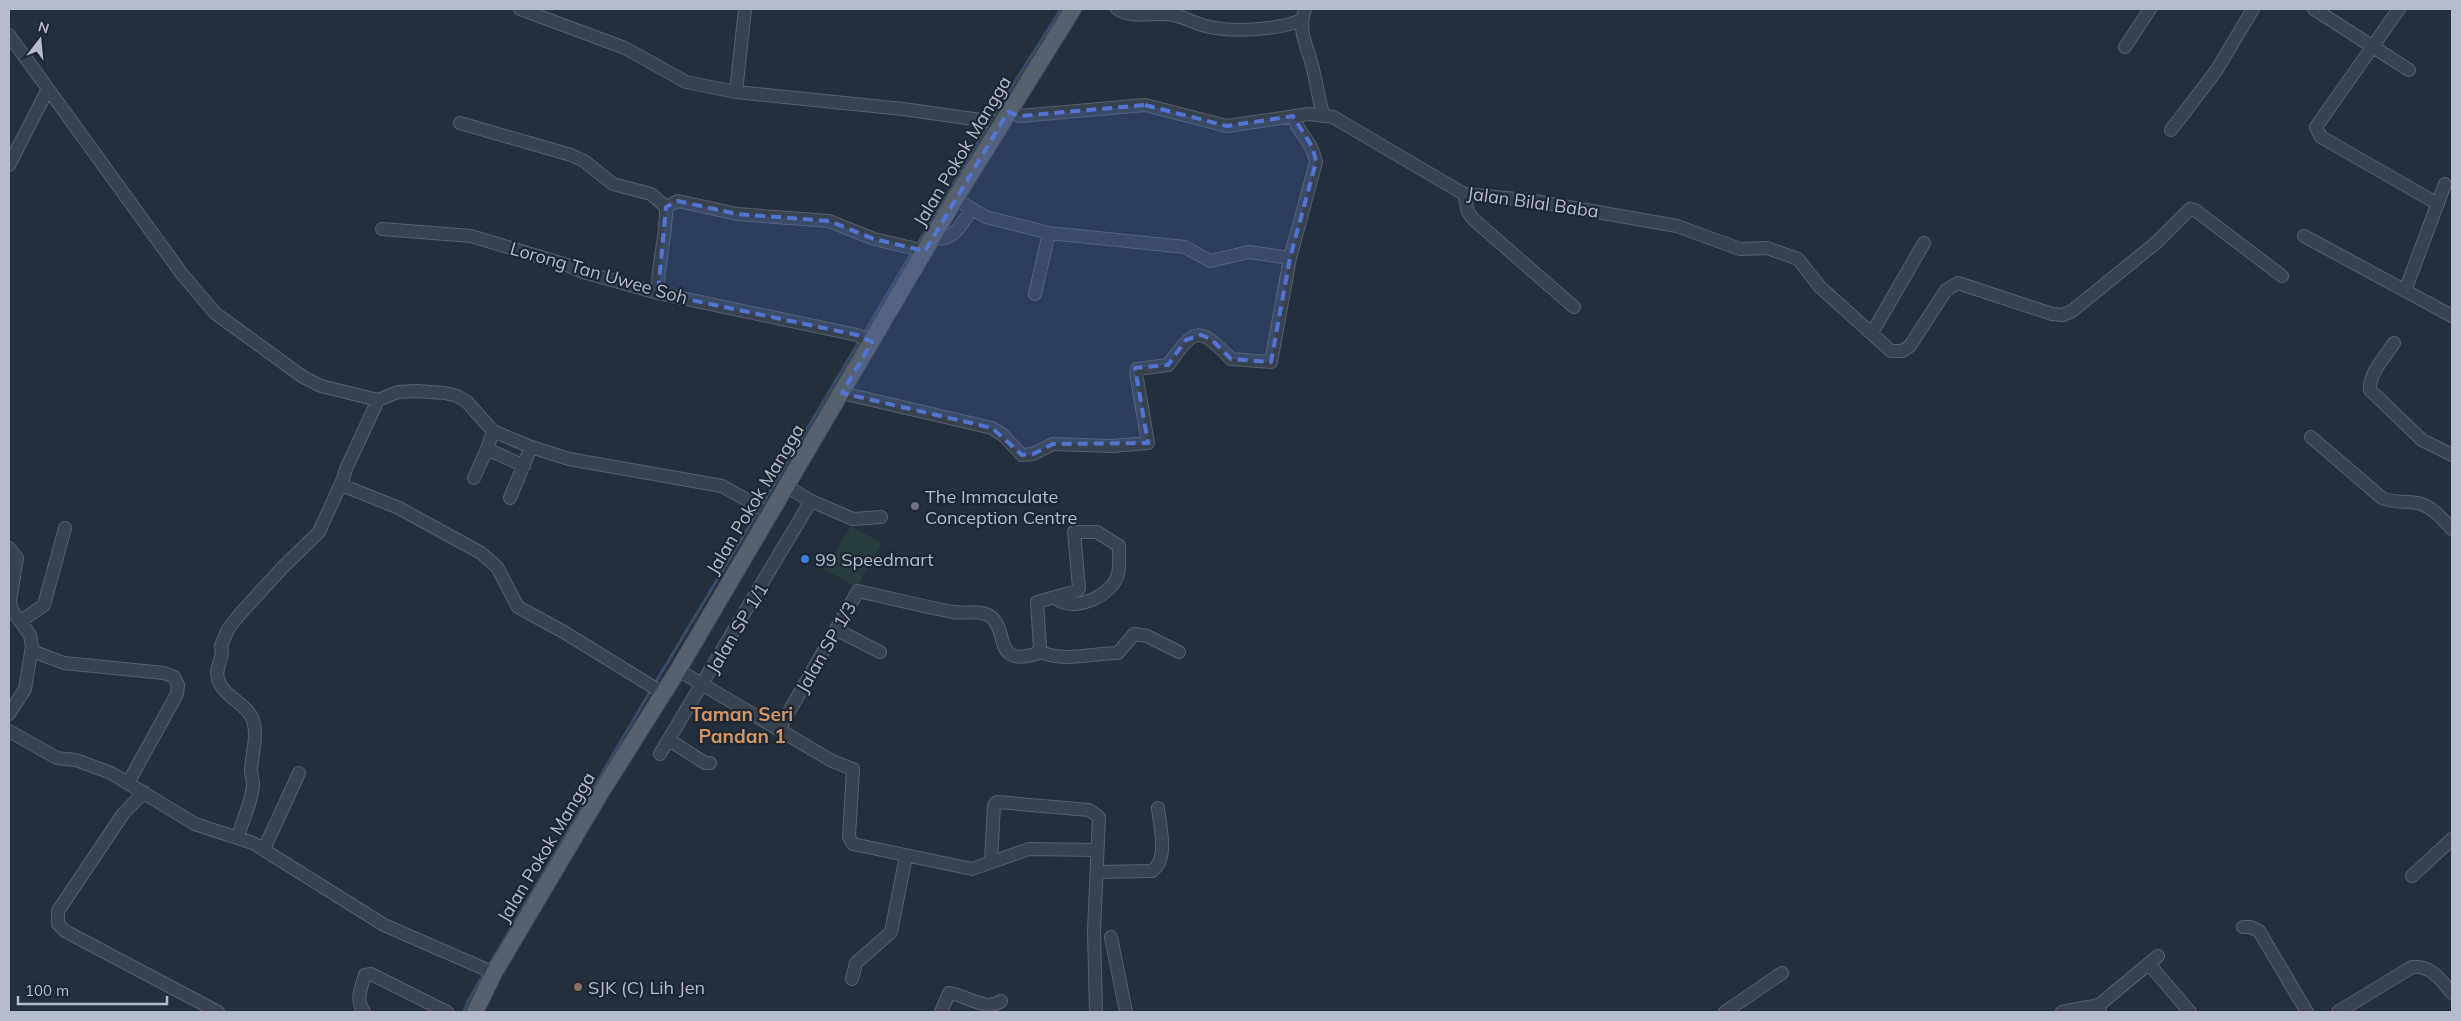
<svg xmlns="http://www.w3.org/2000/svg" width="2461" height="1021" font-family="Mulish,sans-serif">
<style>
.green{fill:#263c3f}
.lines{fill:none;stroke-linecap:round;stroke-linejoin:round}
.stream{stroke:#394c67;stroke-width:3}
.minor-casing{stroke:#565f6c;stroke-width:14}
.major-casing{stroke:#414a57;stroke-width:18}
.minor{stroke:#38414e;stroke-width:12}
.major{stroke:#56606e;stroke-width:16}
.marked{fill:#5274d3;fill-opacity:0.2;stroke:#5274d3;stroke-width:4;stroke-dasharray:10 6;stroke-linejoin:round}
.worship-dot{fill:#6b7280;stroke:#1d2633;stroke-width:2}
.shop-dot{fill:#3f7fe0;stroke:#1d2633;stroke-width:2}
.education-dot{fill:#8d6e63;stroke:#1d2633;stroke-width:2}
.labels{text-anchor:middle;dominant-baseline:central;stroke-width:4.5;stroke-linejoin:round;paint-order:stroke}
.street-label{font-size:18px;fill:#b4bcc9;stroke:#1d2633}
.poi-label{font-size:18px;fill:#b4bcc9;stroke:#1d2633;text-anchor:start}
.neighbourhood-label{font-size:19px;font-weight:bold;fill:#d59563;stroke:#1d2633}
</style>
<rect width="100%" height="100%" fill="#242f3e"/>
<path class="green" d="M851 526 882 543 857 587 825 570Z"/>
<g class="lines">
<path class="stream" d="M992 118 1061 9
M917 245 988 125
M863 335 912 252
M762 505 860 340
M654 685 759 510
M488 967 651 690
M464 1012 468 1001 485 972"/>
<defs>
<path id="minor" d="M520 9 625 48 686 82 736 92 903 109 1002 123
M1117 9C1136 20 1153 11 1173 15 1185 17 1197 25 1210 27 1234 32 1279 30 1301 20
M1305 9C1298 29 1305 42 1311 61 1316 79 1318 97 1323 114
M2314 9 2409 70
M2399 9 2316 127 2321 137 2438 204
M9 35 182 274 215 313 303 377 321 386 378 400 398 392 417 391 445 393 457 396 467 402 493 431 531 447 569 459 722 486 770 513
M2125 47 2150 9
M736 92 745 9
M1008 112 1020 116 1145 105 1227 126 1309 114 1333 117 1464 194 1529 200 1677 226 1740 249 1767 248 1798 259 1820 287 1891 351H1902L1910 346 1946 290 1958 283 2052 314 2063 315 2072 311 2157 242 2190 209 2195 210 2282 276
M460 123 571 155 584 161 613 184 651 194 666 207C667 236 657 264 658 293
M2171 130 2216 71 2253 9
M9 165 48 89
M1464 194 1468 212 1473 219 1574 307
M955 199 986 217 1049 233 1185 247 1210 261 1249 252 1290 258
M666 207 678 201 737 214 829 221 874 239 925 251
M382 229 471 236 567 265 583 272 658 293 857 335 872 342
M2304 236 2452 316
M932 238C953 243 961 225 971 210
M2405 291 2445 184
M1035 294 1049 233
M1872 333 1924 243
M2394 343C2385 357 2369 373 2370 390L2422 440 2452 455
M842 393 992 428 1003 435 1022 455 1033 454 1053 444 1112 446 1148 443 1136 373 1137 369 1168 365C1195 328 1198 325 1231 359L1271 362 1290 258 1316 162C1311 138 1299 136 1293 116
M378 400 346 469 343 479 344 486 399 508 481 553 497 567 518 607 562 631 663 693
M493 431 487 449 524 466
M2311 437 2382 498C2395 504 2408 500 2421 504 2434 508 2443 520 2452 529
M474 478 487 449
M786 486 811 501 853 519 881 517
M510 498 531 447
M9 548 17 558 10 601 12 610 30 635 32 646 25 689 9 714
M21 621 44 605 65 528
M837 630 880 652
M32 651 64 663 164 673 174 677 178 685 177 694 128 783
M1039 651C1062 663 1093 653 1118 653L1134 634 1147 636 1179 652
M678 670 832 761 853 769 849 837 853 844 972 869 1029 849 1097 850
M779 729 858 591C890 598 921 606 953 612 964 614 982 609 991 617 1009 630 992 667 1036 654L1040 647 1037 602 1077 591 1079 588 1074 532H1097L1119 546C1119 555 1120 565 1118 574 1113 595 1076 612 1058 600L1057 597
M9 731 57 758 76 760 111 773 195 824 253 843 384 925 494 973
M669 740 705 763H710
M660 754 811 501
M144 792 123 814 58 911V924L65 931 218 1012
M238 837C242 821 252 802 253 785 253 780 251 775 251 770 252 754 258 736 253 720 247 703 223 697 218 679 214 667 225 658 221 646L228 629 240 614 282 568 319 532 343 479
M264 849 299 773
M991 862 994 805 997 802 1089 810 1099 817 1094 931 1096 1012
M1098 872 1152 871C1169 859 1160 827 1158 808
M2412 876 2452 839
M2243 927H2250L2259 931 2307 1012
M1111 937 1126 1012
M2149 964 2190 1012
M852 979 856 963 891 932 906 856
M2099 1005 2158 956
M364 1012C355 999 361 989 365 975L371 974 447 1012
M941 1012 949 993C966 995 986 1012 1001 1001
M1725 1012 1782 973
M2062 1012 2099 1005 2100 1012
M2338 1012 2412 967C2431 965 2441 980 2452 993"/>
<path id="major" d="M475 1012 494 973 600 794 678 670 955 199 1073 9"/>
</defs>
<use href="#minor" class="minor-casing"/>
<use href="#major" class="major-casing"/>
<use href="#minor" class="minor"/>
<use href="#major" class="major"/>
</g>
<path class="marked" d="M1145 105 1227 126 1293 116 1313 148 1316 162 1290 258 1271 362 1231 359 1211 339 1201 335 1186 340 1168 365 1135 368 1148 443 1053 444 1033 454 1022 455 992 428 842 393 872 342 857 335 658 293 666 207 678 201 737 214 829 221 874 239 925 251 1008 112 1020 116Z"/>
<circle class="worship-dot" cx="915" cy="506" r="5"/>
<circle class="shop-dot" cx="805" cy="559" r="5"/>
<circle class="education-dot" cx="578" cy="987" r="5"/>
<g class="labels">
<g class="street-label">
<text transform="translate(962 151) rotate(-59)">Jalan Pokok Mangga</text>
<text transform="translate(1533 202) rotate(8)">Jalan Bilal Baba</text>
<text transform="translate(599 273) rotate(16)">Lorong Tan Uwee Soh</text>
<text transform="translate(755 499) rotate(-59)">Jalan Pokok Mangga</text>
<text transform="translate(737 628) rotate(-59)">Jalan SP 1/1</text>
<text transform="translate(826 647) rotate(-60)">Jalan SP 1/3</text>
<text transform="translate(546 847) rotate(-59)">Jalan Pokok Mangga</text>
</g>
<g class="poi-label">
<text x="925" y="496">The Immaculate<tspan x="925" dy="21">Conception Centre</tspan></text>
<text x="815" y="559">99 Speedmart</text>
<text x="588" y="987">SJK (C) Lih Jen</text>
</g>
<g class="neighbourhood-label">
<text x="742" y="714">Taman Seri<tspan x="742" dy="22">Pandan 1</tspan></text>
</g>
</g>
<rect width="2461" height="1021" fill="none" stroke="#b4bcc9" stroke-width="20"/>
<g transform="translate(40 40) rotate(16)" stroke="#1d2633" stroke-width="4" paint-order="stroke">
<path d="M0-4L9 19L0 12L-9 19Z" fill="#b4bcc9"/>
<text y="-8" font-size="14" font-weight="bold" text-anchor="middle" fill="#b4bcc9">N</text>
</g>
<path d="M18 996v8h149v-8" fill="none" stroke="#b4bcc9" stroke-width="2.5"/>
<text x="25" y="996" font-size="15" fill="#b4bcc9" stroke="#1d2633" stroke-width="4" paint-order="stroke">100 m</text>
</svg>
